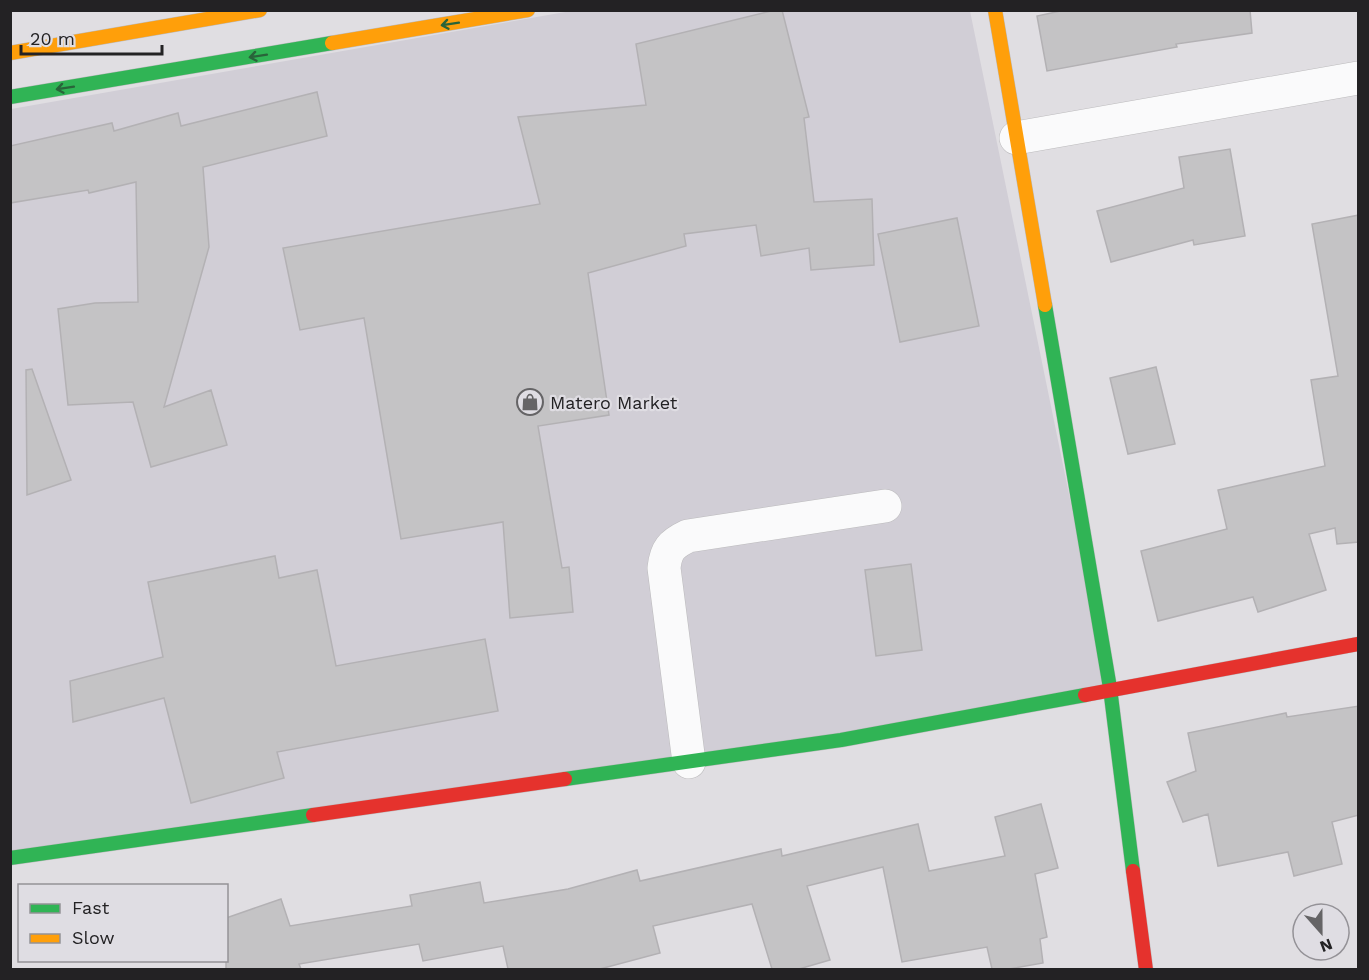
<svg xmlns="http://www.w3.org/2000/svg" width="1369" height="980" font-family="'Work Sans',sans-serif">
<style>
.built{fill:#d1ced6}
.building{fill:#c4c3c5;stroke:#b3b1b4;stroke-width:1.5}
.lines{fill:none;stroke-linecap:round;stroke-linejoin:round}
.street-casing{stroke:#bcbbbd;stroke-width:34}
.fast-casing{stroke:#bcbbbd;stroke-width:15}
.slow-casing{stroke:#bcbbbd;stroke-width:15}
.jam-casing{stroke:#bcbbbd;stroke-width:15}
.street{stroke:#fafafb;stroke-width:33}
.fast{stroke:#30b455;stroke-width:14}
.slow{stroke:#ff9f0a;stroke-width:14}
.jam{stroke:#e5322d;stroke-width:14}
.oneway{stroke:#29643a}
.labels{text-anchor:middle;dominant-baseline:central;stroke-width:4.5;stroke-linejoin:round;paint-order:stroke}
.poi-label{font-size:18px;fill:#232224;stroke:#dfdde3;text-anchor:start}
</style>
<rect width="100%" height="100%" fill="#e0dee2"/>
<path class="built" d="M571 11H970L1110 694 11 865V109Z"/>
<path class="building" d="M775 10H782L809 117 804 118 814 202 872 199 874 265 811 270 809 248 761 256 756 225 684 234 686 246 588 273 609 415 538 426 562 568 569 567 573 612 510 618 503 522 401 539 364 318 300 330 283 248 540 204 518 117 646 105 636 44Z
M1065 10H1250L1252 33 1176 44 1177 47 1047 71 1037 16Z
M317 92 327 136 203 167 209 247 164 407 211 390 227 445 151 467 133 402 68 405 58 309 95 303 138 302 136 182 89 193 88 190 10 203V146L112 123 114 131 178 113 181 126Z
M1230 149 1245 236 1194 245 1193 240 1111 262 1097 211 1184 188 1179 157Z
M1359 215V542L1337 544 1335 528 1309 534 1326 590 1258 612 1253 597 1158 621 1141 551 1227 529 1218 490 1325 466 1311 380 1338 376 1312 224Z
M957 218 979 326 900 342 878 234Z
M1156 367 1175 444 1128 454 1110 378Z
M32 369 71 480 27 495 26 370Z
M275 556 279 578 317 570 336 666 485 639 498 711 277 752 284 778 191 803 164 698 73 722 70 681 163 657 148 582Z
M911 564 922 650 876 656 865 570Z
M1359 706V815L1332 822 1342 864 1294 876 1288 852 1218 866 1208 814 1183 822 1167 782 1196 771 1188 733 1286 713 1287 717Z
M1041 804 1058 868 1035 874 1047 937 1040 939 1043 963 1009 969H992L987 947 902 962 883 867 807 886 830 960 799 969H772L752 904 653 926 660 953 600 969H508L503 946 423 961 419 944 299 964 301 969H226V918L281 899 290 926 412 906 410 895 480 882 484 903 568 889 637 870 640 881 781 849 782 856 918 824 929 871 1005 856 995 817Z"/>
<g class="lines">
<defs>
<path id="street" d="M1016 138 1358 78
M689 762 664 568C666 550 671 544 688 536L885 506"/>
<path id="fast" d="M10 97 332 43
M1045 305 1110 688 1133 871
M565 779 841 740 1085 695
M10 858 313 815"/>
<path id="slow" d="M995 10 1045 305
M332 43 528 10
M10 53 260 10"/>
<path id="jam" d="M1085 695 1358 644
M313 815 565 779
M1133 871 1146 970"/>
</defs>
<use href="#street" class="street-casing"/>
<use href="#fast" class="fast-casing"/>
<use href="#slow" class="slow-casing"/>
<use href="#jam" class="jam-casing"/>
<use href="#street" class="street"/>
<use href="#fast" class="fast"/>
<use href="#slow" class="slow"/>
<use href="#jam" class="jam"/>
</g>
<defs><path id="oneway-shaft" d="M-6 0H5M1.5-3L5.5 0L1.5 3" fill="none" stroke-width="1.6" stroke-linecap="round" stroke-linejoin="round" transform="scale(1.5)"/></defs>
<g class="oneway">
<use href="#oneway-shaft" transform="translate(450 24) rotate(171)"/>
<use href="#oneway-shaft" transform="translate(258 56) rotate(171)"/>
<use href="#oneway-shaft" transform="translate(65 88) rotate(171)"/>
</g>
<defs>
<symbol id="shop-ring" viewBox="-11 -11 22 22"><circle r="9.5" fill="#dfdde3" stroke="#656466" stroke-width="1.5"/><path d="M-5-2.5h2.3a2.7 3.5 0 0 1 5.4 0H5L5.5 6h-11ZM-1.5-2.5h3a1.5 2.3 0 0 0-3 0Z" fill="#656466"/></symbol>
</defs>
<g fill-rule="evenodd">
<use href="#shop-ring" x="515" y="387" width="30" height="30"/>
</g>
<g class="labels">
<g class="poi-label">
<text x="550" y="402">Matero Market</text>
</g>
</g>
<rect width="1369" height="980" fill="none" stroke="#232224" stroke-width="24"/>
<rect x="18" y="884" width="210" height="78" fill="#dfdde3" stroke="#949297" stroke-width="1.5"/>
<rect x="30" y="904" width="30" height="9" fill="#30b455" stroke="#949297" stroke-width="1.5"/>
<text x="72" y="914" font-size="18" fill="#232224">Fast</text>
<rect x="30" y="934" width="30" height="9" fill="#ff9f0a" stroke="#949297" stroke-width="1.5"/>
<text x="72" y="944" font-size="18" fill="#232224">Slow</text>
<g transform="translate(1321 932) rotate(159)"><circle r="28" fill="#dfdde3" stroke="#949297" stroke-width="1.5"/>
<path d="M0-4.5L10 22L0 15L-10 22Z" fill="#656466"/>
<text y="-9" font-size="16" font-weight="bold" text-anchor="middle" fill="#232224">N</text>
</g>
<path d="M21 45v9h141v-9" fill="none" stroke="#232224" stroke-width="3"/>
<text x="30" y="45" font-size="18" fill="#232224" stroke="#dfdde3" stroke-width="4.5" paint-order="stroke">20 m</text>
</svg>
